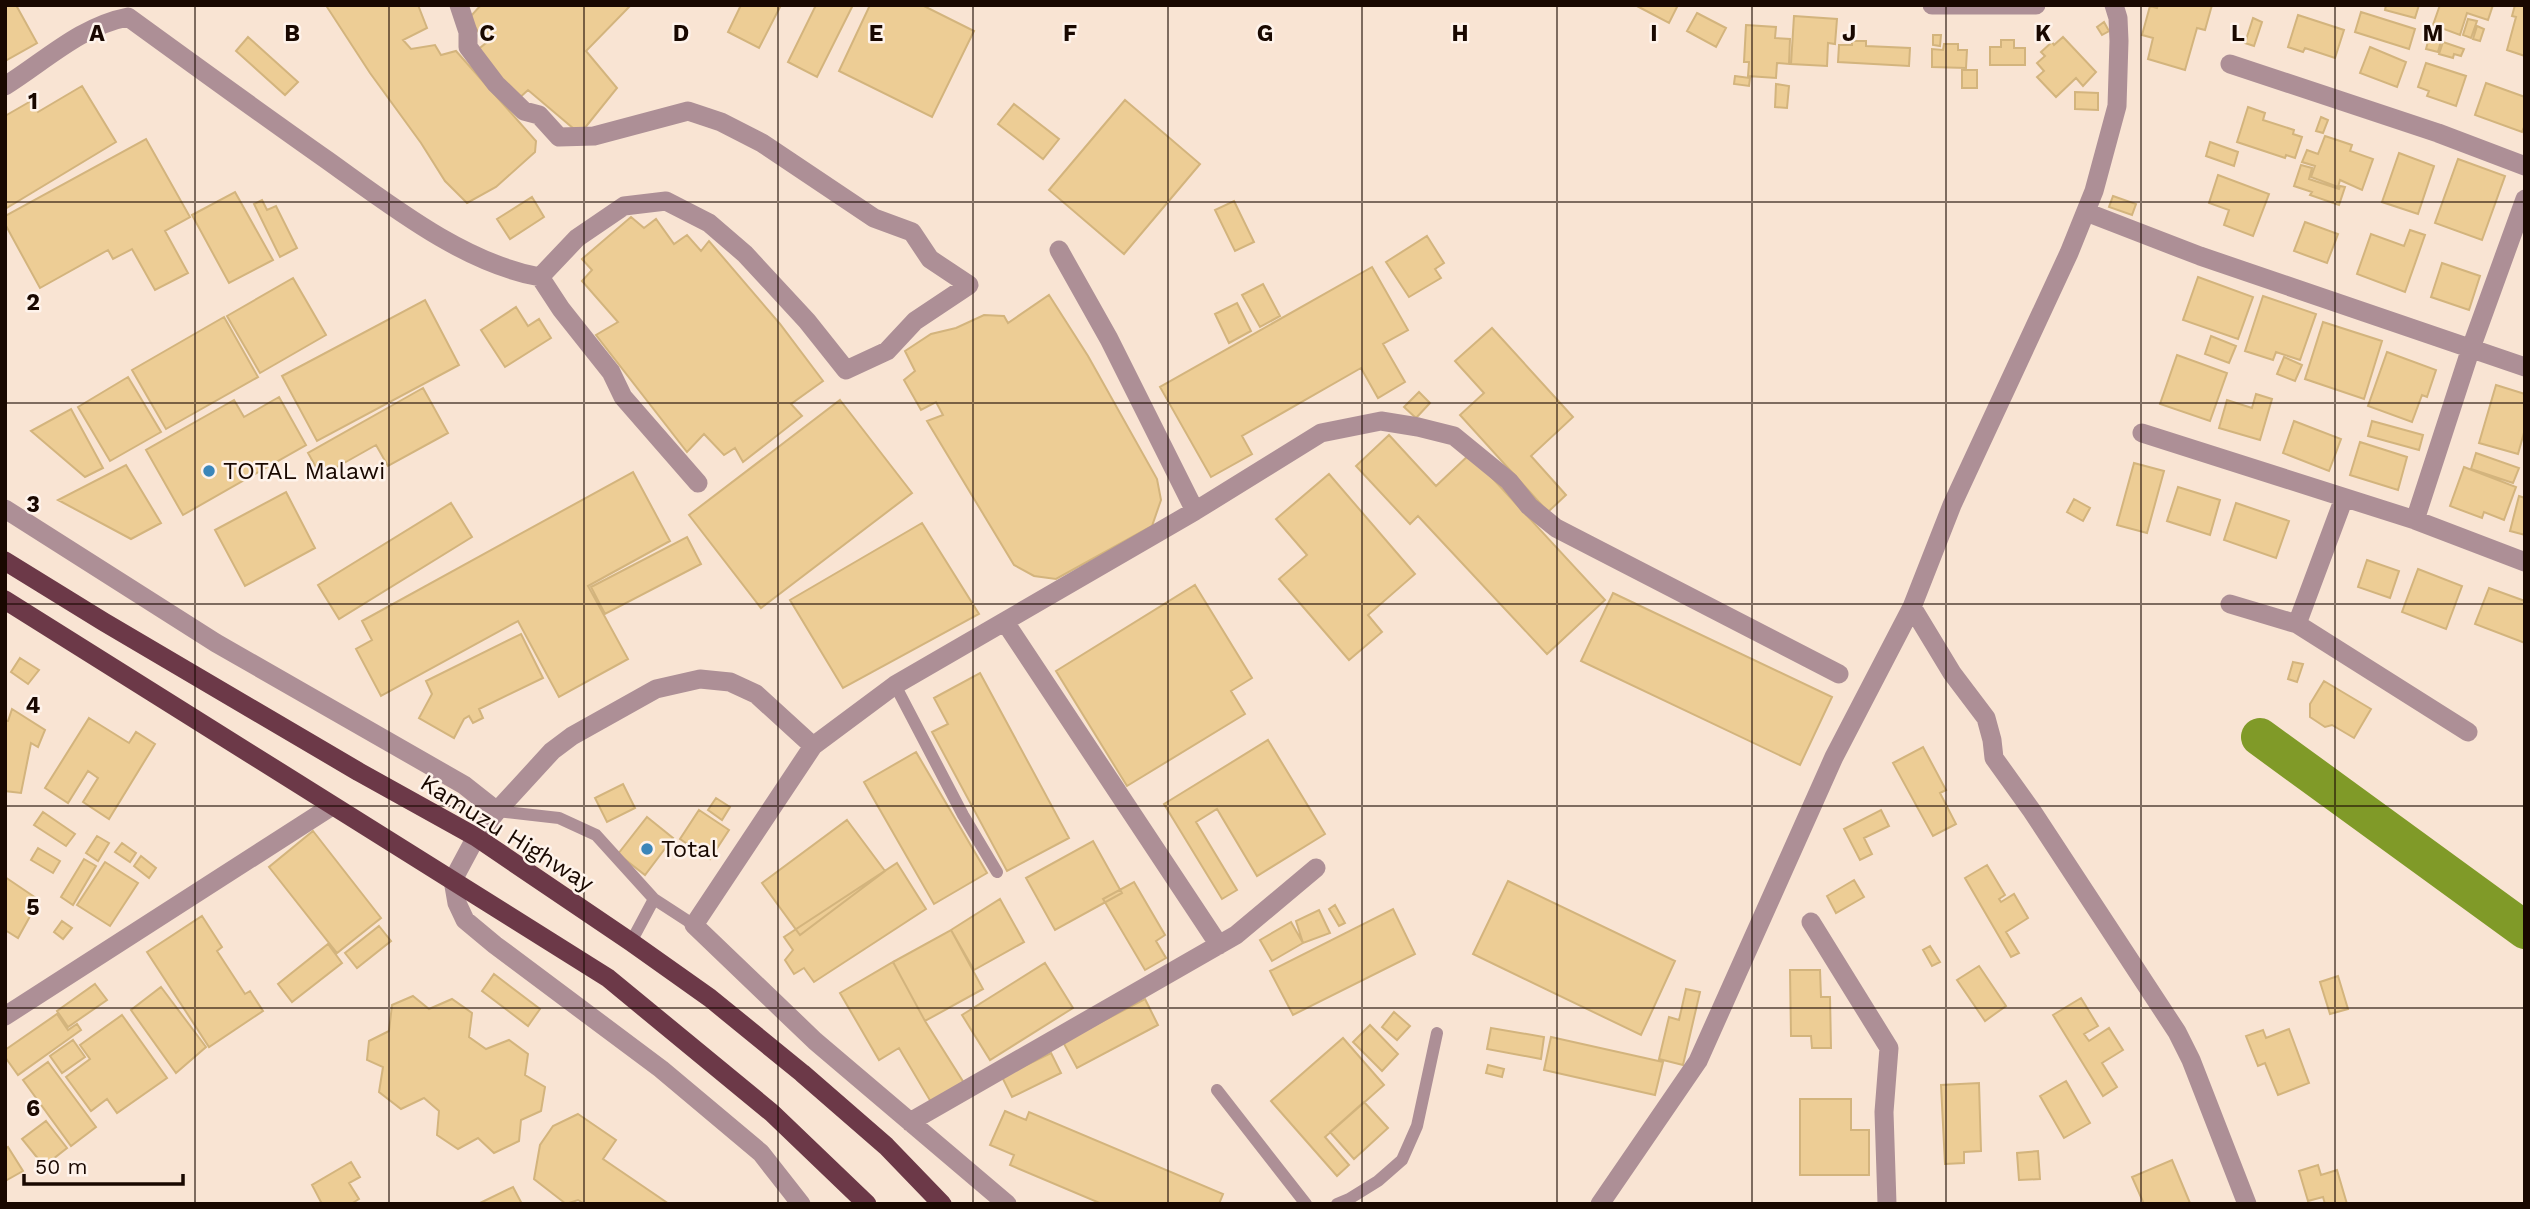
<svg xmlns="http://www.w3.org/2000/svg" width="2530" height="1209" font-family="'Work Sans',sans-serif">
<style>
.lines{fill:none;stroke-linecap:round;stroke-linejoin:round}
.river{stroke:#809a28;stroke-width:38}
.building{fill:#edcd95;stroke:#d3b47d;stroke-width:2}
.service{stroke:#ad8f96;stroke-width:12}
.minor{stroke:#ad8f96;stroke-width:19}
.trunk{stroke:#6c3948;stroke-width:19}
.grid{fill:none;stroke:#190800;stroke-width:2;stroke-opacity:0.55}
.poi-dot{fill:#3b86b9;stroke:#fef3eb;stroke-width:2.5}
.labels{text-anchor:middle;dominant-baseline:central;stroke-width:5;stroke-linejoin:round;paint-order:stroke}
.poi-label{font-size:24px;fill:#190800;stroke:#fef3eb;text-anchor:start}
.street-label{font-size:24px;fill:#190800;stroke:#fef3eb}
.grid-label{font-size:23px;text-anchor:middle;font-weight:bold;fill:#190800;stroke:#fef3eb;stroke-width:5;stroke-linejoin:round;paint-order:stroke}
</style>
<rect width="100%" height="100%" fill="#f9e4d3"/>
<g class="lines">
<path class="river" d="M2260 737 2525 930"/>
</g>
<path class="building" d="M5 5H16L37 43 5 61Z
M329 5H418L427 28 403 40 411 49 435 45 441 55 456 51 536 141 535 152 496 187 467 203 445 181 421 143 370 73 327 7Z
M481 5H631L586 51 617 88 580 134 528 90 517 100 476 51 486 43 469 18Z
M741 5H781L759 48 728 32Z
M816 5H853L817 77 788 62Z
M870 5H922L974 31 932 117 839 71Z
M1635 5H1678L1669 23Z
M2158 5H2212L2205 30 2197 28 2185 70 2148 59 2153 38 2142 35 2150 6 2157 8Z
M2386 5H2419L2415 18 2385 10Z
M2440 5H2493L2488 20 2467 13 2460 35 2433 25Z
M2515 5H2525V56L2507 50 2516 17 2512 16Z
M2361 12 2415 29 2409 49 2355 32Z
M1697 13 1726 28 1716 47 1687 31Z
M2298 15 2344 30 2335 58 2305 48 2303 52 2288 47Z
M1794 16 1837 19 1835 44 1828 43 1827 66 1791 64Z
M2253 18 2262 22 2254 46 2245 43Z
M2468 19 2477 21 2471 38 2463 35Z
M2104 22 2109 31 2102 35 2097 27Z
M1746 25 1776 27 1775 38 1790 39 1789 64 1777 63 1776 78 1748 76 1749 62H1744Z
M2477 26 2484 29 2480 41 2473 39Z
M1933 35H1941L1940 46 1933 45Z
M248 37 298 82 285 95 236 51Z
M2063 37 2096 72 2083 86 2076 78 2056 97 2037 77 2044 71 2037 63 2045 56 2041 52 2052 42 2054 45Z
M2429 38 2441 41 2438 52 2426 49Z
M2001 40H2014V48H2025V65H1990V47H2001Z
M1852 41H1866V46L1910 48 1909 66 1838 62 1839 45H1852Z
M2443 42 2464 49 2461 56 2454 54 2453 58 2439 54Z
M1944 44H1958V50H1967L1966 68 1932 67V49L1943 50Z
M2370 47 2406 62 2397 87 2360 73Z
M2426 63 2466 76 2456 106 2427 96 2429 91 2418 87Z
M1962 70H1977V88H1962Z
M1735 76 1750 78 1749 86 1734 84Z
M2486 83 2525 97V125L2522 132 2475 115Z
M1776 84 1789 86 1787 108 1775 107Z
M82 86 116 142 5 209V116L31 101 38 112Z
M2075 92 2098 93V110L2075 109Z
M1125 100 1200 164 1124 254 1049 190Z
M1014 104 1059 139 1043 159 998 124Z
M2248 107 2265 113 2263 120 2294 130 2293 134 2302 137 2295 158 2286 155 2285 158 2237 142Z
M2321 117 2328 120 2323 133 2316 131Z
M2325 136 2352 145 2350 151 2373 159 2362 190 2340 180 2338 187 2311 177 2315 166 2302 162 2307 150 2318 154Z
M146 139 190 217 165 231 188 273 155 290 132 249 113 259 108 250 40 288 5 224V216Z
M2210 142 2238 152 2234 166 2206 156Z
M2399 153 2434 166 2418 214 2382 202Z
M2458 159 2505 176 2482 240 2435 223Z
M2301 165 2312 168 2309 179 2339 189 2340 186 2345 187 2339 205 2310 195 2312 192 2294 186Z
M2218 175 2269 194 2253 236 2224 225 2229 210 2209 203Z
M235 192 273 260 229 283 192 215Z
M2113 196 2136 204 2132 215 2109 207Z
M532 197 544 217 510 239 497 219Z
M262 200 267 210 276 206 297 248 280 257 254 204Z
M1234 201 1254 242 1235 251 1215 210Z
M631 217 644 228 656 219 674 244 687 235 701 251 709 241 780 324 823 381 791 404 802 416 743 462 735 448 724 455 704 434 687 452 596 335 618 322 582 281 592 270 582 259Z
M2305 222 2338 234 2327 263 2294 251Z
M2410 230 2425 235 2405 292 2357 274 2371 234 2404 246Z
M1427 236 1444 263 1435 269 1441 278 1409 297 1386 262Z
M2442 263 2480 276 2469 310 2431 297Z
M1372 267 1408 330 1383 344 1405 382 1378 398 1361 368 1242 436 1252 454 1211 477 1160 387Z
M2198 277 2253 297 2238 339 2183 320Z
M293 278 326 335 260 373 227 316Z
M1263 284 1280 316 1260 327 1242 295Z
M1049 295 1088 356 1157 479 1161 500 1152 526 1056 579 1034 576 1014 565 927 421 943 415 936 402 921 410 904 380 915 371 905 351 931 334 956 328 984 315 1004 316 1008 323Z
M2263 296 2316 314 2300 360 2276 352 2273 360 2245 351Z
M425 300 459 365 317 441 282 376Z
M1237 303 1251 331 1229 343 1215 314Z
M516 307 528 326 539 319 551 338 505 367 481 330Z
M224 317 258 377 166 429 132 370Z
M2323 322 2382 341 2364 399 2305 379Z
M1492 328 1573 417 1531 456 1566 495 1548 512 1460 415 1484 393 1455 361Z
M2211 336 2236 346 2229 363 2205 354Z
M2387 352 2436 370 2427 397 2422 395 2412 422 2368 406Z
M2177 355 2227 373 2210 421 2160 404Z
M2284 357 2302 365 2295 381 2277 374Z
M128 377 161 432 110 461 78 407Z
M2496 385 2525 394V429L2518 454 2479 443Z
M423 388 448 433 388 466 376 445 321 476 308 453Z
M1419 392 1430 403 1416 418 1404 407Z
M2256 394 2272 399 2260 440 2219 428 2227 400 2252 408Z
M279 397 306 445 183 515 146 450 234 400 244 417Z
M840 400 912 493 761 608 689 515Z
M71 409 103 468 85 477 31 431Z
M2294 421 2341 439 2329 471 2283 453Z
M2372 421 2423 435 2419 450 2368 436Z
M1389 435 1436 486 1470 454 1605 600 1547 654 1418 516 1410 524 1356 466Z
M2360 442 2407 457 2398 490 2350 475Z
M2476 453 2519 468 2513 483 2471 469Z
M2134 463 2164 471 2147 533 2117 525Z
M126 465 161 523 131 539 58 500Z
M2464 467 2516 487 2504 520 2484 512 2482 518 2450 506Z
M633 472 670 541 588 586 628 659 559 697 518 621 381 696 356 649 372 640 362 621Z
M1329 474 1415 574 1368 615 1382 632 1349 660 1279 579 1307 555 1276 519Z
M2178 487 2220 500 2210 535 2167 521Z
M286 492 315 548 245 586 215 530Z
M2519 496 2525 498V535L2510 531Z
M2074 499 2090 508 2083 521 2067 512Z
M451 503 472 537 339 619 318 585Z
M2236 503 2289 521 2276 558 2224 540Z
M922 523 979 614 843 688 790 600Z
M687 537 701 564 605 614 591 587Z
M2367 560 2399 571 2390 598 2358 587Z
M2418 569 2462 586 2446 629 2402 612Z
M1195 585 1252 678 1231 691 1245 714 1127 786 1056 671Z
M2489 588 2525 601V643L2475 624Z
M1613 593 1832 697 1800 765 1581 661Z
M521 634 543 678 479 709 483 718 473 723 469 716 464 719 454 738 419 718 432 694 426 681Z
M20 658 39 670 28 684 11 672Z
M2293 662 2303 664 2297 682 2288 679Z
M980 673 1069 838 1007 871 932 732 948 724 934 698Z
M2324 681 2371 709 2354 738 2332 725 2325 727 2310 717V704Z
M12 709 45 730 38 747 31 743 21 793 5 791V721H8Z
M89 718 129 743 136 732 155 744 109 819 83 802 98 778 88 771 68 803 45 788Z
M1268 740 1325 834 1257 876 1217 809 1196 822 1237 890 1222 899 1164 804Z
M1923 747 1946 790 1940 793 1956 824 1933 836 1893 763Z
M916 752 987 873 934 904 864 782Z
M623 784 635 808 607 822 595 798Z
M716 798 730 807 722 820 708 810Z
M699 810 729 830 710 859 680 839Z
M1881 810 1889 826 1864 838 1872 854 1860 860 1844 829Z
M43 812 75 834 66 846 34 825Z
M647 817 673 838 645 875 618 854Z
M847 820 885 871 800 935 762 883Z
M313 831 381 918 337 953 269 867Z
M97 836 109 843 98 861 86 853Z
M1093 841 1122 893 1055 930 1026 878Z
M122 843 136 853 130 862 115 852Z
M38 848 60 861 53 873 31 860Z
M141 856 156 868 149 878 134 866Z
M84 859 96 866 73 905 61 897Z
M105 862 138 883 110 926 77 905Z
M897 863 926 909 814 982 804 968 794 974 785 960 793 950 784 937Z
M1987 865 2005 895 1999 899 2001 902 2014 894 2028 918 2006 932 2019 953 2011 957 1965 878Z
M5 877 39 900 18 938 5 930Z
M1854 880 1864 897 1836 913 1827 896Z
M1508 881 1675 961 1641 1035 1473 954Z
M1134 882 1165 935 1156 941 1166 958 1145 970 1103 899Z
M1000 899 1024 942 974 970 951 930Z
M1335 905 1345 923 1339 926 1329 909Z
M1393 909 1415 954 1293 1015 1270 971Z
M1319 910 1330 933 1303 943 1296 921Z
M202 916 222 947 217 951 245 994 250 991 263 1011 209 1047 147 952Z
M62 921 72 928 63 939 54 932Z
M1291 922 1303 943 1272 961 1260 940Z
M379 926 391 941 357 968 345 953Z
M951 930 983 989 925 1021 893 962Z
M328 944 342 963 292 1002 278 984Z
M1930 946 1940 962 1932 966 1923 950Z
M893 962 925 1021 964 1083 931 1102 899 1048 879 1060 840 993Z
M1045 963 1073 1008 990 1060 962 1015Z
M1979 966 2006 1006 1985 1021 1957 980Z
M1790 970H1820L1821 997H1830L1831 1048H1812L1811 1036H1791Z
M494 974 540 1009 528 1026 482 991Z
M2338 976 2348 1009 2330 1014 2320 982Z
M95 984 107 1000 68 1027 57 1011Z
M161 987 206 1047 176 1073 131 1010Z
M1686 989 1700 992 1683 1065 1659 1059 1669 1017 1679 1020Z
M413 996 429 1009 452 999 472 1013 469 1037 486 1049 509 1040 528 1054 525 1075 545 1087 541 1111 521 1120 519 1141 494 1153 478 1138 458 1149 437 1135 439 1111 424 1098 401 1109 379 1092 383 1067 367 1060 369 1041 389 1031 392 1005Z
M2081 998 2098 1026 2084 1034 2089 1041 2109 1028 2123 1050 2102 1063 2117 1087 2103 1096 2053 1015Z
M1145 999 1158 1025 1077 1068 1063 1042Z
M1394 1012 1410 1026 1397 1040 1382 1027Z
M57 1014 68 1030 77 1024 81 1030 18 1075 5 1057V1050Z
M122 1015 167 1078 117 1113 107 1099 91 1111 66 1077 90 1059 80 1045Z
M1370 1025 1398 1054 1382 1071 1353 1042Z
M1491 1028 1544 1037 1541 1059 1487 1049Z
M2289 1029 2309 1083 2278 1095 2265 1063 2258 1066 2246 1036 2263 1030 2266 1038Z
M1551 1037 1663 1062 1655 1095 1544 1070Z
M1343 1038 1384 1085 1325 1137 1349 1165 1337 1176 1271 1101Z
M73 1040 85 1057 62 1073 50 1056Z
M1051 1053 1061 1073 1012 1097 1002 1077Z
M48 1062 96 1127 71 1146 23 1080Z
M1488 1065 1504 1069 1502 1077 1486 1073Z
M2066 1081 2090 1123 2064 1138 2040 1096Z
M1979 1083 1981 1151 1964 1152V1163L1945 1164 1941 1085Z
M1800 1099H1851V1130H1869V1175H1800Z
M1364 1102 1388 1128 1354 1159 1330 1132Z
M1005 1111 1026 1120 1029 1112 1223 1194 1219 1204H1102L1010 1165 1014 1155 990 1145Z
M578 1114 616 1140 603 1159 669 1204H585L578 1200 566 1204 534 1179 540 1145 553 1126Z
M46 1121 67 1148 44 1166 22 1139Z
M8 1147 23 1171 5 1181V1149Z
M2038 1151 2040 1179 2019 1180 2017 1153Z
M2172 1160 2190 1203 2144 1204 2132 1177Z
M351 1162 360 1177 349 1183 359 1199 351 1204H322L312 1185Z
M2318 1165 2321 1175 2337 1170 2347 1204H2325L2323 1197 2308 1201 2299 1171Z
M513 1187 522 1204H478Z"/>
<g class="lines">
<path class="service" d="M895 685 963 815 997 872
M497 811 559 818 596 835 654 899 694 925
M631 942 654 899
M1217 1090 1306 1204
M1337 1204 1349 1199 1378 1181 1402 1160 1417 1126 1437 1033"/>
<path class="minor" d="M1932 5H2036
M2230 64 2438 133 2525 166
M5 86C45 61 81 26 128 17 194 65 260 113 327 160 390 205 463 263 540 277L577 238 624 206 666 201 709 223 745 254 807 321 846 370 887 351 915 321 969 285 930 259 912 232 874 218 762 143 721 122 688 111 594 136 559 137 539 115 524 111 496 84 468 47V32L459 5
M2086 212 2200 256 2525 367
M1059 250 1109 339 1195 511
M540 277 561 309 611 372 623 397 698 483
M2142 433 2415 520 2525 562
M5 509 216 643 464 785 497 811 476 837 453 880 457 903 465 920 495 945 661 1069 761 1153 801 1204
M2415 520 2471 348 2525 199
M2230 604 2297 624 2468 732
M1912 607 1952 673 1986 718 1992 740 1994 758 2032 811 2177 1032 2191 1060 2247 1204
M1005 622 1219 945
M2297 624 2344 498
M497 811 552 751 572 736 656 689 700 679 730 682 756 694 813 746
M1811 922 1889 1048 1884 1112 1887 1204
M5 1016 332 806
M910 1122 1236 935 1316 868
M1007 1204 815 1041 694 925 813 746 895 685 1195 511 1321 433 1381 421 1418 427 1454 436 1509 481 1529 506 1556 528 1839 674
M1600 1204 1698 1061 1834 757 1912 607 1952 505 2069 253 2094 191 2117 106 2119 41 2118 18 2114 5"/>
<path class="trunk" d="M5 561 104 622 359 772 476 837 631 942 710 998 802 1073 886 1146 942 1204
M5 600 608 978 772 1113 867 1204"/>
</g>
<path class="grid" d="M195 5V1204M389 5V1204M584 5V1204M778 5V1204M973 5V1204M1168 5V1204M1362 5V1204M1557 5V1204M1752 5V1204M1946 5V1204M2141 5V1204M2335 5V1204M5 202H2525M5 403H2525M5 604H2525M5 806H2525M5 1008H2525"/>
<g class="poi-dot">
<circle cx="209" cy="471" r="7"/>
<circle cx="647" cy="849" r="7"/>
</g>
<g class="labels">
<g class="poi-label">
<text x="223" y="471">TOTAL Malawi</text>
<text x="661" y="849">Total</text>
</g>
<g class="street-label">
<text transform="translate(507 833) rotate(32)">Kamuzu Highway</text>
</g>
</g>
<g class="grid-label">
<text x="97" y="41">A</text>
<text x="292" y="41">B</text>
<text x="487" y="41">C</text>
<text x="681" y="41">D</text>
<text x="876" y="41">E</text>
<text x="1070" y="41">F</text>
<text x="1265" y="41">G</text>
<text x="1460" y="41">H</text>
<text x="1654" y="41">I</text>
<text x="1849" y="41">J</text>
<text x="2043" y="41">K</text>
<text x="2238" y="41">L</text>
<text x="2433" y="41">M</text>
<text x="33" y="109">1</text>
<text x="33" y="310">2</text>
<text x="33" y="512">3</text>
<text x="33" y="713">4</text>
<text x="33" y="915">5</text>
<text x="33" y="1116">6</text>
</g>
<rect width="2530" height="1209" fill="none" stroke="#190800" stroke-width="14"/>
<path d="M24 1174v10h159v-10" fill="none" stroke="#190800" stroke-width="3.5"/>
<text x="35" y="1174" font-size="21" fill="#190800" stroke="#fef3eb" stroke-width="5" paint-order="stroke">50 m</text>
</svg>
